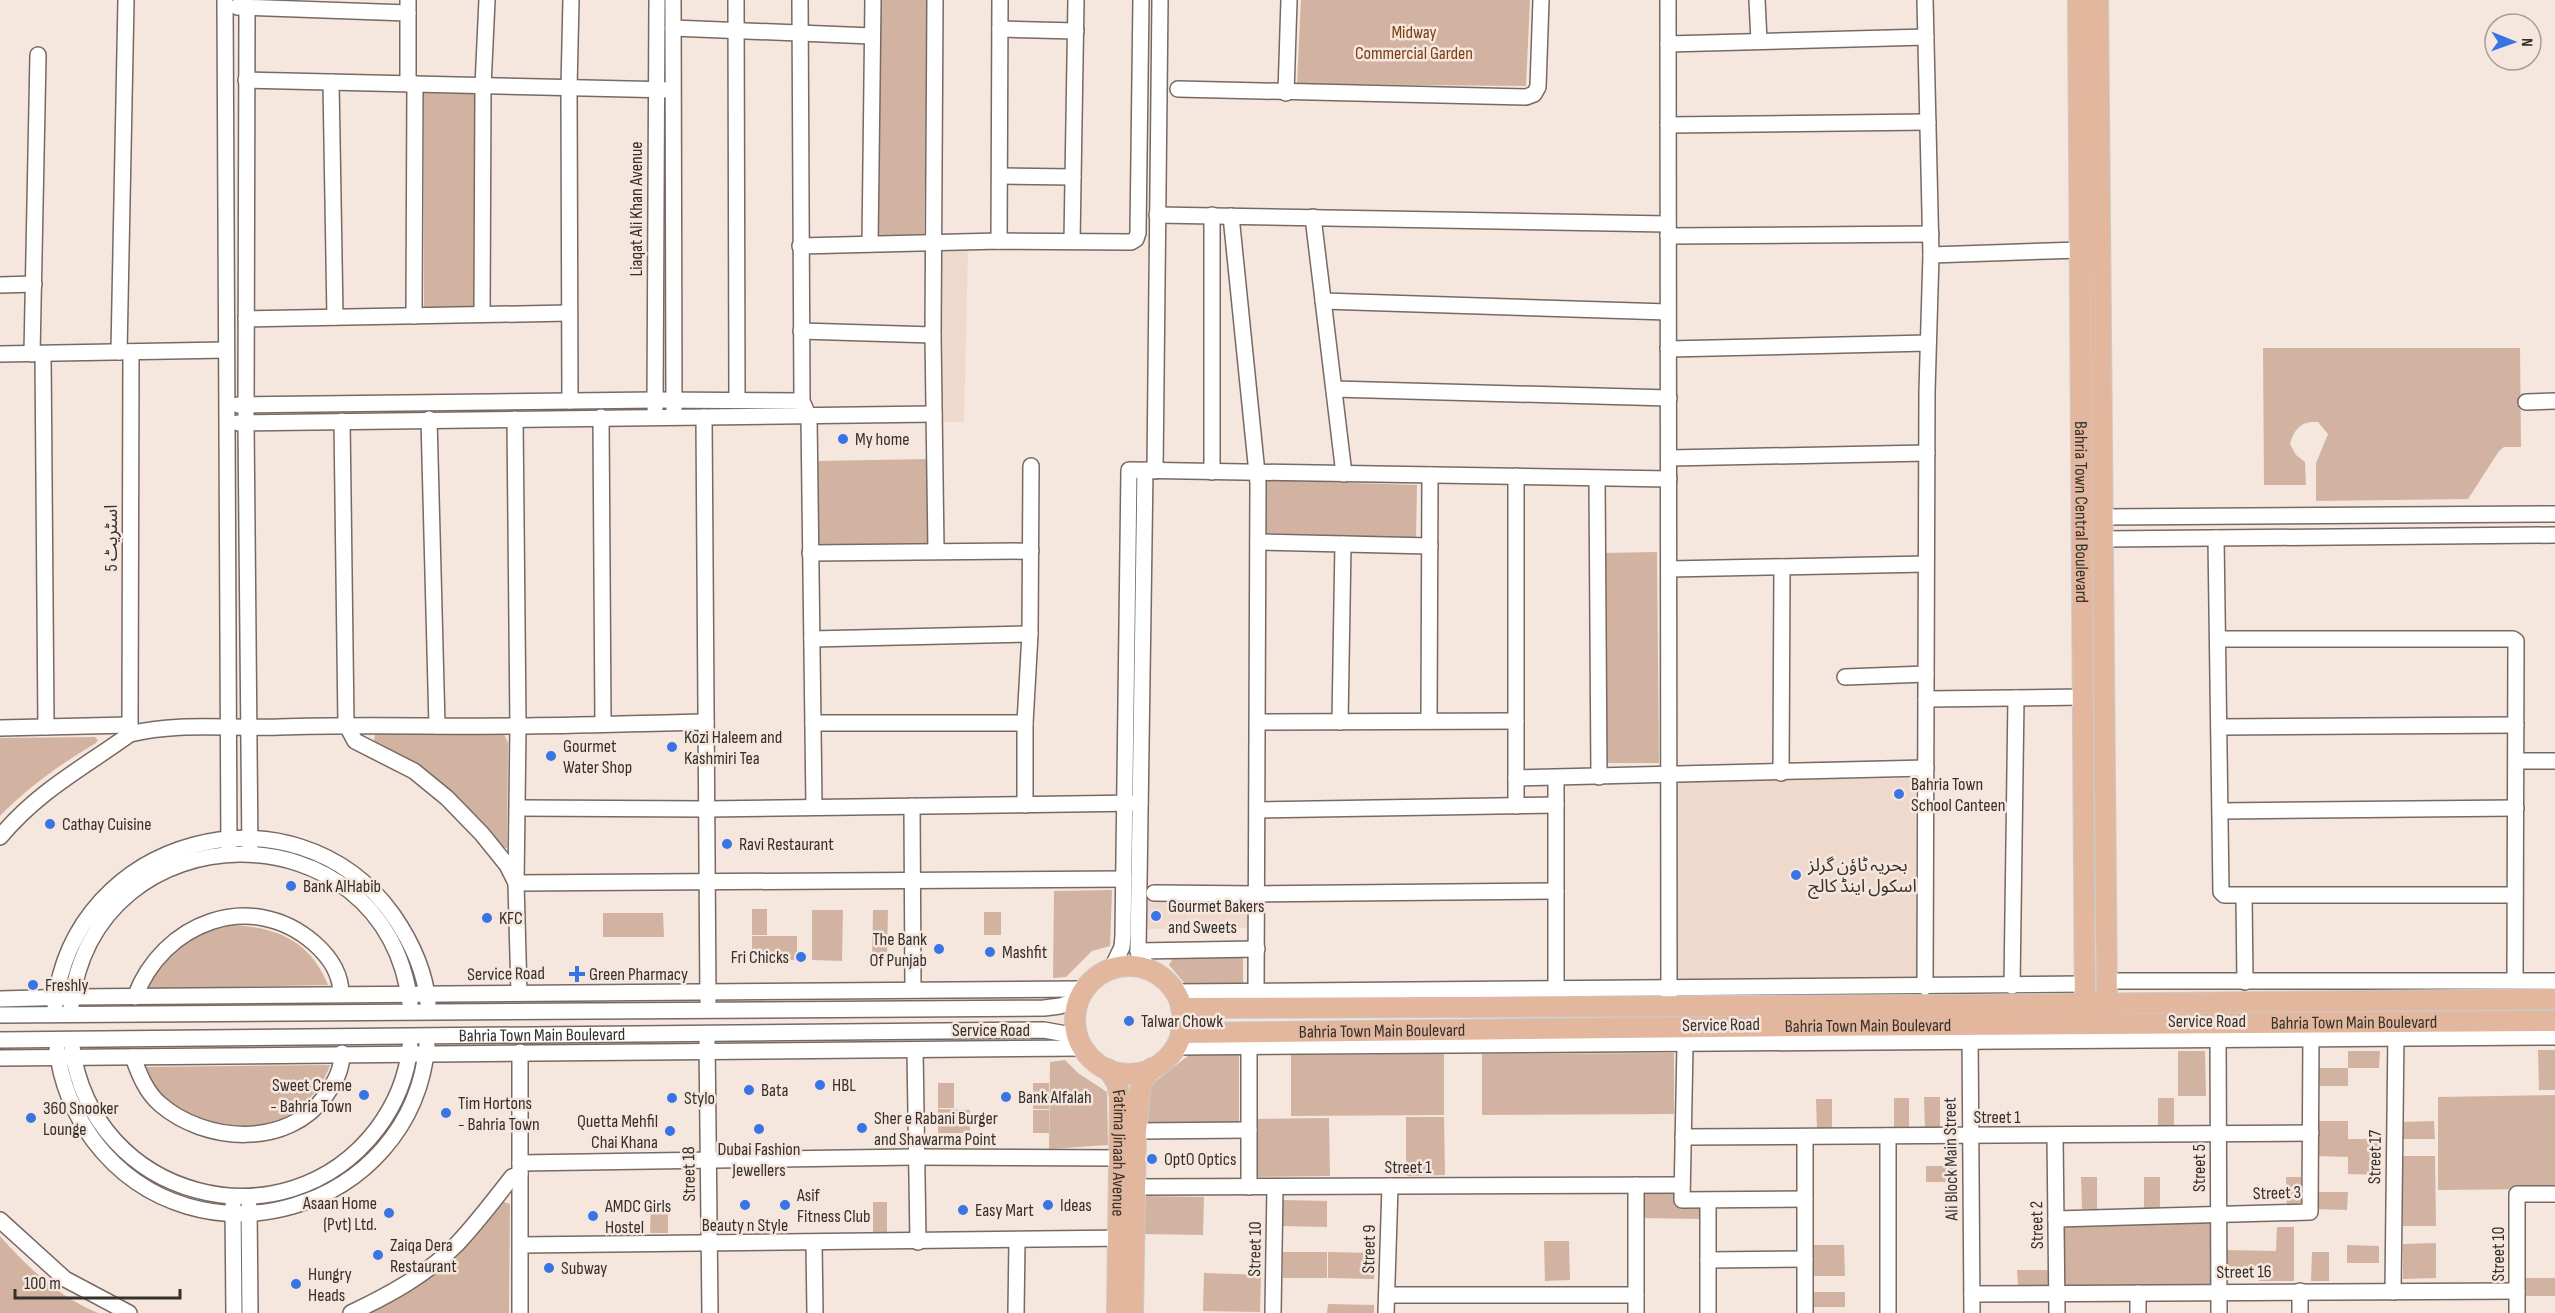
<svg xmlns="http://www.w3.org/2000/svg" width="2555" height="1313" font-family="'Sofia Sans Condensed','Noto Sans Arabic',sans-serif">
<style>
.built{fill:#efd9cc}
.green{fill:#d2b3a1}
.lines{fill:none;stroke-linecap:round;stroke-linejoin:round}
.minor-casing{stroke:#776a63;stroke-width:18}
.major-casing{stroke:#cbc9c8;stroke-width:22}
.minor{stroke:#fff;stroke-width:15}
.major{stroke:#e2b79d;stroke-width:20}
.poi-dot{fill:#3874e3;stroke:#f5e6de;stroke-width:2}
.labels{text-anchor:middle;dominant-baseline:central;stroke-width:5;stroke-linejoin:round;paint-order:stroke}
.park-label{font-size:18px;fill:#7c3e11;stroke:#f5e6de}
.street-label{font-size:18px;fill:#36302d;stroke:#f5e6de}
.poi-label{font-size:18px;fill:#36302d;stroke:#f5e6de;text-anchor:start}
</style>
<rect width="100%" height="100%" fill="#f5e6de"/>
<path class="built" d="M968 248 964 422H943L941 249Z
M1915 778 1917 983 1675 982 1676 781Z
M1147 897 1251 898V928L1146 929Z"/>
<path class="green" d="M880 0H928L924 237 878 236Z
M1301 0H1530L1526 86 1297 84Z
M424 93 475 94V307L424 308Z
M2263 348H2520L2521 447H2504L2499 451 2468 499 2316 501V463L2328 434 2318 422C2301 421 2295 428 2290 444L2296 455 2305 462 2306 485H2264Z
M930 459 931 543 818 546 816 461Z
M1263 480 1417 485 1416 539 1264 533Z
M1657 552 1659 763H1605L1603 553Z
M381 732 504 734 508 743 507 848H500C458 801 432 769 374 741L375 734Z
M95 737 98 740 96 743C62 763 28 787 0 816V738Z
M1112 890 1110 946 1092 951 1066 977 1053 978 1054 891Z
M752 909H767V935H752Z
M812 910H843L842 961 812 960Z
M873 910H888L887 961H872Z
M984 912H1001V935H984Z
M603 913H663L664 937H603Z
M222 925C270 925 309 937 328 985L145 989 149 976 188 937Z
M752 936H797V960H752Z
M1243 956V986H1187L1169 965 1173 958 1177 957Z
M2538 1050H2555V1090H2539Z
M1239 1051V1124H1148V1087L1193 1052Z
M2178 1051H2205L2206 1096H2178Z
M2348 1051H2380L2379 1068H2348V1086H2316V1068H2348Z
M1674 1053V1114L1482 1115V1054Z
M1444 1054V1115L1291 1116V1055Z
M1065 1060 1078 1073 1107 1092 1108 1145 1049 1149 1050 1062Z
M330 1065C320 1096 288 1122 256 1128 246 1129 234 1127 224 1126 206 1125 187 1120 173 1108 159 1096 151 1083 144 1067Z
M938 1083H954V1108H938Z
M1033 1083H1049V1109H1033Z
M2555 1095V1189L2438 1190V1097Z
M1924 1097H1940V1129H1925Z
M1894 1098H1909V1129H1894Z
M2158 1098H2174V1127H2158Z
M1816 1099H1832V1130H1817Z
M938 1109 970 1110V1133H938Z
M1033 1110H1049V1133H1033Z
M1406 1117H1444L1445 1175 1406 1176Z
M1329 1118 1330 1176 1253 1177 1252 1119Z
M2316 1121H2348V1139H2379V1175L2348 1174V1157L2316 1156Z
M2434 1121 2435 1139H2402V1122Z
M2402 1156H2435L2436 1226H2403Z
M1926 1166H1957V1182H1926Z
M2081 1177H2097V1209H2082Z
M2144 1177H2160V1208H2144Z
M2286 1177H2301V1205H2287Z
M1643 1191 1675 1192 1676 1204 1701 1205V1219L1643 1218Z
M2315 1192H2348L2347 1210 2315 1209Z
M1142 1196 1204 1197 1203 1235 1142 1234Z
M651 1200 668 1201V1233H650Z
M1283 1200 1327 1201V1227L1283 1226Z
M502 1201 510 1204 509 1313H370L417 1286 455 1256Z
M873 1202H887V1233H873Z
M2212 1219 2211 1288H2064L2063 1222Z
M2277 1227H2294V1281H2259V1267H2225V1250L2276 1251Z
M0 1236C27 1267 59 1297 98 1313H0Z
M1544 1241H1569L1570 1280 1545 1281Z
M2436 1243V1278L2403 1279V1244Z
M1814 1245H1844L1845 1276H1814Z
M2347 1245 2379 1246V1263H2347Z
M1283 1252H1327V1278H1283Z
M1328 1252 1375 1253 1374 1279 1328 1278Z
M2312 1252H2329V1281H2311Z
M2017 1270H2049V1285L2018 1286Z
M1204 1273 1261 1275 1260 1312 1203 1311Z
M2524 1278H2555V1296H2525Z
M1814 1292H1845V1307H1814Z
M1328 1304 1374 1305V1313H1327Z"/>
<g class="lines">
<defs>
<g id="minor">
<path d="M225 0 229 853"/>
<path d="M673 0 674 411"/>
<path d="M736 0 737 400"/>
<path d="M800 0 802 401 809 417 814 807"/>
<path d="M935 0 933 335 936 550"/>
<path d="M1668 0 1669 1006"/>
<path d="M1757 0 1759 41"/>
<path d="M237 7 408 13"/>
<path d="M247 7 246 423 250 853"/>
<path d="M673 28 872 36"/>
<path d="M1000 29 1076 31"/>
<path d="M1668 44 1926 37"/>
<path d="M246 80 672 90"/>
<path d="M331 82 335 317"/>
<path d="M408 84V0"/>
<path d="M1178 89 1526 97 1534 94 1538 87 1541 0"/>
<path d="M1286 93 1289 0"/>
<path d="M1668 125 1928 122"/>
<path d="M1000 176 1073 177"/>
<path d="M1157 215 1668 224"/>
<path d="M1231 216 1258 483 1256 990"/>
<path d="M1313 217 1344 474"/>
<path d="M1668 236 1931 234"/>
<path d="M999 241 1000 0"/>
<path d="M1072 241 1076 0"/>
<path d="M870 244 873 0"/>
<path d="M800 246 999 241 1131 242 1136 239 1138 233 1141 0"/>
<path d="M1931 255 2080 250"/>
<path d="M0 285 34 284"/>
<path d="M1323 301 1668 312"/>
<path d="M482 314 483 86 487 0"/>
<path d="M414 316 415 84"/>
<path d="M246 319 569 313"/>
<path d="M801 331 933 335"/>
<path d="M1668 349 1928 343"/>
<path d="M119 352 126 0"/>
<path d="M0 354 226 350"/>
<path d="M32 354 38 55"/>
<path d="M43 354 46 727"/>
<path d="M1334 389 1669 398"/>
<path d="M570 401 569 88 571 0"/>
<path d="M2526 402 2555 401"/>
<path d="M238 405 655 400 802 401"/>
<path d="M655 408 657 0"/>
<path d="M601 417 603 724"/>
<path d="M704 417 708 1002"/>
<path d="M429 419 437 726"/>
<path d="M515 419 518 726 516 883 519 993"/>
<path d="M342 421 346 724 355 741 414 771 447 798 482 834 507 865 516 883 1124 879"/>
<path d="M238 423 934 414"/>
<path d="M1669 458 1927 453"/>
<path d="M1145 470 1138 951 1148 969"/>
<path d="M1155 471 1160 0"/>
<path d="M1212 472V215"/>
<path d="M1516 476V806"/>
<path d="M1597 478 1599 777"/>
<path d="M2104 517 2555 514"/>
<path d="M2216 538 2221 892 2224 895H2515"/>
<path d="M2104 539 2555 535"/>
<path d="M1258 542 1430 546"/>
<path d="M810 553 1031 551"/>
<path d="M1669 569 1926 564"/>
<path d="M812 639 1030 634"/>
<path d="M2218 639H2513L2516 641 2515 980"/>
<path d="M1845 677 1926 674"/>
<path d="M1926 699 2084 697"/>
<path d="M1429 721 1430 475"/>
<path d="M1258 722 1516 721"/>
<path d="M1340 722 1343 544"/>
<path d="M813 723H1025"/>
<path d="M130 725 131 352"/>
<path d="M2219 727 2516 725"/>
<path d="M0 728 130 725V734C178 722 230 729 279 727 358 724 437 727 515 726 579 726 643 723 706 722"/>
<path d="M2517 761H2555"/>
<path d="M1781 773 1782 567"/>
<path d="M1516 778 1926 768"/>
<path d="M1556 778V988"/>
<path d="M1025 805V723L1030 634 1031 466"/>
<path d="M912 806 913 989"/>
<path d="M518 808 706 809 1140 803"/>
<path d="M1257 810 1556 805"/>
<path d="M2221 811 2516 808"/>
<path d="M0 837C38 791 83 768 130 734"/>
<path d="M1154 893 1257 894 1556 891"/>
<path d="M2244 896 2245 982"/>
<path d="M1138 951 1257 949"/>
<path d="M1112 968 1122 947 1123 936 1129 470 1669 479"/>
<path d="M2106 981H2555"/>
<path d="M2012 986 2016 698"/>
<path d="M1925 987 1927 391 1931 255 1925 0"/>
<path d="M1175 992 2086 984"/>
<path d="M135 997C162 923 251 888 314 943 330 957 341 973 341 994"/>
<path d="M0 999 73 997 1084 989"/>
<path d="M55 1005C73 837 294 777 393 915 411 941 425 971 428 1003"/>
<path d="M71 1006C94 805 385 803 410 1003"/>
<path d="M0 1015 1044 1008 1060 1006 1078 1000"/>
<path d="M2218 1031 2219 1313"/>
<path d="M1970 1032 1972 1313"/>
<path id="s1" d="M0 1040 1044 1030 1066 1034 1079 1041"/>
<path d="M707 1040 710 1313"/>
<path d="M1685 1045 1682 1200 1805 1199"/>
<path d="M72 1047C92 1199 284 1250 377 1129 395 1105 407 1076 410 1046"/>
<path d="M1175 1047 2555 1037"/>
<path d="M57 1049C61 1083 74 1114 94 1141 196 1275 412 1212 427 1045"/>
<path d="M915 1050 918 1242"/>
<path d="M133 1057C139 1074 146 1092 160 1104 205 1143 288 1149 326 1095 335 1082 342 1070 342 1053"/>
<path d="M0 1058 1083 1048"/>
<path d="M1136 1131 1249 1130"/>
<path d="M1888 1136V1313"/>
<path d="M2055 1136 2057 1313"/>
<path d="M1683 1137 2311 1133"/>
<path d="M1805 1137V1313"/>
<path d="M520 1163 915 1157 1119 1158"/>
<path d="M1636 1185V1313"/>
<path d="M1135 1187 1682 1185"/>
<path d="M1249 1187V1046"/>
<path d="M233 1205 234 1313"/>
<path d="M249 1206 250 1313"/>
<path d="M2056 1219 2310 1212 2311 1032"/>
<path d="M0 1220 65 1279 129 1313"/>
<path d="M814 1243 815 1313"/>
<path d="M521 1245 1128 1238"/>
<path d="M1708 1260 1805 1259"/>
<path d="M2300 1291V1313"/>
<path d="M2393 1292 2396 1031"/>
<path d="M2138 1293V1313"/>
<path d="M1972 1294 2517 1291"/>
<path d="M1387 1295H1636"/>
<path d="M351 1313C389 1295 426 1275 456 1245 476 1224 494 1200 512 1177L520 1174"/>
<path d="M520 1313V1052"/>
<path d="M1016 1313 1017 1241"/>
<path d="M1273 1313 1275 1187"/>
<path d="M1386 1313 1390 1186"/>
<path d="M1708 1313V1201"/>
<path d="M2517 1313V1194H2555"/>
</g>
<g id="major">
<path id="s2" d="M2078 0 2085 1015"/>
<path d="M2098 0 2107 1004"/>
<circle cx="1129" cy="1020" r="54"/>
<path d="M1181 1008 1969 1005 2555 999"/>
<path id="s3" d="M1181 1033 1794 1026 2555 1021"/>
<path id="s4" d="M1108 1069 1117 1083 1120 1099 1117 1313"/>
<path d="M1133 1313 1136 1131 1141 1083 1152 1068"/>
</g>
</defs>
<use href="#minor" class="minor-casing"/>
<use href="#major" class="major-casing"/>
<use href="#minor" class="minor"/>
<use href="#major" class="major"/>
</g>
<g class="poi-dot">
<circle cx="843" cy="439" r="6"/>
<circle cx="672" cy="747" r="6"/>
<circle cx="551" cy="756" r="6"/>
<circle cx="1899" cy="794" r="6"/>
<circle cx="50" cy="824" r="6"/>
<circle cx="727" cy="844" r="6"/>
<circle cx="1796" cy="875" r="6"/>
<circle cx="291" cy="886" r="6"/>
<circle cx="1156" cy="916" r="6"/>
<circle cx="487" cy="918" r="6"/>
<circle cx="939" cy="949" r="6"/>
<circle cx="990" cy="952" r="6"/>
<circle cx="801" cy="957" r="6"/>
<path d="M574 965h6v6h6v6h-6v6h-6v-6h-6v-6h6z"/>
<circle cx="33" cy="985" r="6"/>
<circle cx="1129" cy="1021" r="6"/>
<circle cx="820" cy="1085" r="6"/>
<circle cx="749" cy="1090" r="6"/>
<circle cx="364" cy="1095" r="6"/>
<circle cx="1006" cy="1097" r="6"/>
<circle cx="672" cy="1098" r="6"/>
<circle cx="446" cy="1113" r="6"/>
<circle cx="31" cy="1118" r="6"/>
<circle cx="862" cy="1128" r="6"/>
<circle cx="759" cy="1129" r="6"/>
<circle cx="670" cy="1131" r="6"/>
<circle cx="1152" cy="1159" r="6"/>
<circle cx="745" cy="1205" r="6"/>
<circle cx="785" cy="1205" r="6"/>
<circle cx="1048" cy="1205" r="6"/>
<circle cx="963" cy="1210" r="6"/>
<circle cx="389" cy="1213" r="6"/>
<circle cx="593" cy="1216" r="6"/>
<circle cx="378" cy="1255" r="6"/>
<circle cx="549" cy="1268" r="6"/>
<circle cx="296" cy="1284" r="6"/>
</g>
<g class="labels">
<g class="park-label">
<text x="1414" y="32">Midway<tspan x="1414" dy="21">Commercial Garden</tspan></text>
</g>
<g class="street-label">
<text transform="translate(636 209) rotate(-90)">Liaqat Ali Khan Avenue</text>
<text stroke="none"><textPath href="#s2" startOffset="512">Bahria Town Central Boulevard</textPath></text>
<text transform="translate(111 538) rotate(-90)">اسٹریٹ 5</text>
<text transform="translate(506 974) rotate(-1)">Service Road</text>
<text x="2207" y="1021">Service Road</text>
<text stroke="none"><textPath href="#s3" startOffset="1173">Bahria Town Main Boulevard</textPath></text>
<text transform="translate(1721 1025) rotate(-1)">Service Road</text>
<text stroke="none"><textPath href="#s3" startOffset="687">Bahria Town Main Boulevard</textPath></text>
<text x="991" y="1030">Service Road</text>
<text stroke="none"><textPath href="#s3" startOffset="201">Bahria Town Main Boulevard</textPath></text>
<text stroke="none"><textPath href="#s1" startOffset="542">Bahria Town Main Boulevard</textPath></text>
<text x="1997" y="1117">Street 1</text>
<text stroke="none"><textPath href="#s4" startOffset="87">Fatima Jinaah Avenue</textPath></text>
<text transform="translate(2375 1157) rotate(-89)">Street 17</text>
<text transform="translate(1951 1159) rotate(-91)">Ali Block Main Street</text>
<text x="1408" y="1167">Street 1</text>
<text transform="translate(2199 1168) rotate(-90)">Street 5</text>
<text transform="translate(689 1174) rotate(-91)">Street 18</text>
<text transform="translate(2277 1193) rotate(-2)">Street 3</text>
<text transform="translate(2037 1225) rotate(-91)">Street 2</text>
<text transform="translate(1255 1249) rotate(-89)">Street 10</text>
<text transform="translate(1369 1249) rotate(-89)">Street 9</text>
<text transform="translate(2498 1254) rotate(-90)">Street 10</text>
<text transform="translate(2244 1272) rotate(-1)">Street 16</text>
</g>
<g class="poi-label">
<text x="855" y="439">My home</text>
<text x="684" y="737">Kozi Haleem and<tspan x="684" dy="21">Kashmiri Tea</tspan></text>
<text x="563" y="746">Gourmet<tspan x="563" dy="21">Water Shop</tspan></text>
<text x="1911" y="784">Bahria Town<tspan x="1911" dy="21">School Canteen</tspan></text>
<text x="62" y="824">Cathay Cuisine</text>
<text x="739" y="844">Ravi Restaurant</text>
<text x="1808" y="865">بحریہ ٹاؤن گرلز<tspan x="1808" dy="21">اسکول اینڈ کالج</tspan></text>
<text x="303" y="886">Bank AlHabib</text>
<text x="1168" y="906">Gourmet Bakers<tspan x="1168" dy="21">and Sweets</tspan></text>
<text x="499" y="918">KFC</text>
<text x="927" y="939" text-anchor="end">The Bank<tspan x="927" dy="21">Of Punjab</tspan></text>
<text x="1002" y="952">Mashfit</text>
<text x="789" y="957" text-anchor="end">Fri Chicks</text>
<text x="589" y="974">Green Pharmacy</text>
<text x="45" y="985">Freshly</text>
<text x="1141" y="1021">Talwar Chowk</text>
<text x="352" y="1085" text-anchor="end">Sweet Creme<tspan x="352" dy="21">- Bahria Town</tspan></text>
<text x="832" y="1085">HBL</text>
<text x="761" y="1090">Bata</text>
<text x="1018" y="1097">Bank Alfalah</text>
<text x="684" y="1098">Stylo</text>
<text x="458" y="1103">Tim Hortons<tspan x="458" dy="21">- Bahria Town</tspan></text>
<text x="43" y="1108">360 Snooker<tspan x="43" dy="21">Lounge</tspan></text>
<text x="874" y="1118">Sher e Rabani Burger<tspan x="874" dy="21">and Shawarma Point</tspan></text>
<text x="658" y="1121" text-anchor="end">Quetta Mehfil<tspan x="658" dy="21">Chai Khana</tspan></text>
<text x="759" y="1149" text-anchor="middle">Dubai Fashion<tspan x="759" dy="21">Jewellers</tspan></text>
<text x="1164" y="1159">OptO Optics</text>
<text x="797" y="1195">Asif<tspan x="797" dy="21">Fitness Club</tspan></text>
<text x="377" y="1203" text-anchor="end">Asaan Home<tspan x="377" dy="21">(Pvt) Ltd.</tspan></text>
<text x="1060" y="1205">Ideas</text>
<text x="605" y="1206">AMDC Girls<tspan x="605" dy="21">Hostel</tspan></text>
<text x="975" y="1210">Easy Mart</text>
<text x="745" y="1225" text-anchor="middle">Beauty n Style</text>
<text x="390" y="1245">Zaiqa Dera<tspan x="390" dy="21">Restaurant</tspan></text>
<text x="561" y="1268">Subway</text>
<text x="308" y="1274">Hungry<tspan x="308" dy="21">Heads</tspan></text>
</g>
</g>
<g transform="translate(2513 42) rotate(91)"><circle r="28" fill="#f5e6de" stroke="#a99d97" stroke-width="1.5"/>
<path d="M0-4.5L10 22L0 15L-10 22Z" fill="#3874e3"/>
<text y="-9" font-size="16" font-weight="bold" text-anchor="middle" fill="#36302d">N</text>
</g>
<path d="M15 1289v9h165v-9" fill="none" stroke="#36302d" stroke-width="3"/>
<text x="24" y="1289" font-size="18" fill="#36302d" stroke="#f5e6de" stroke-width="4.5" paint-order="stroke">100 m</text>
</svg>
